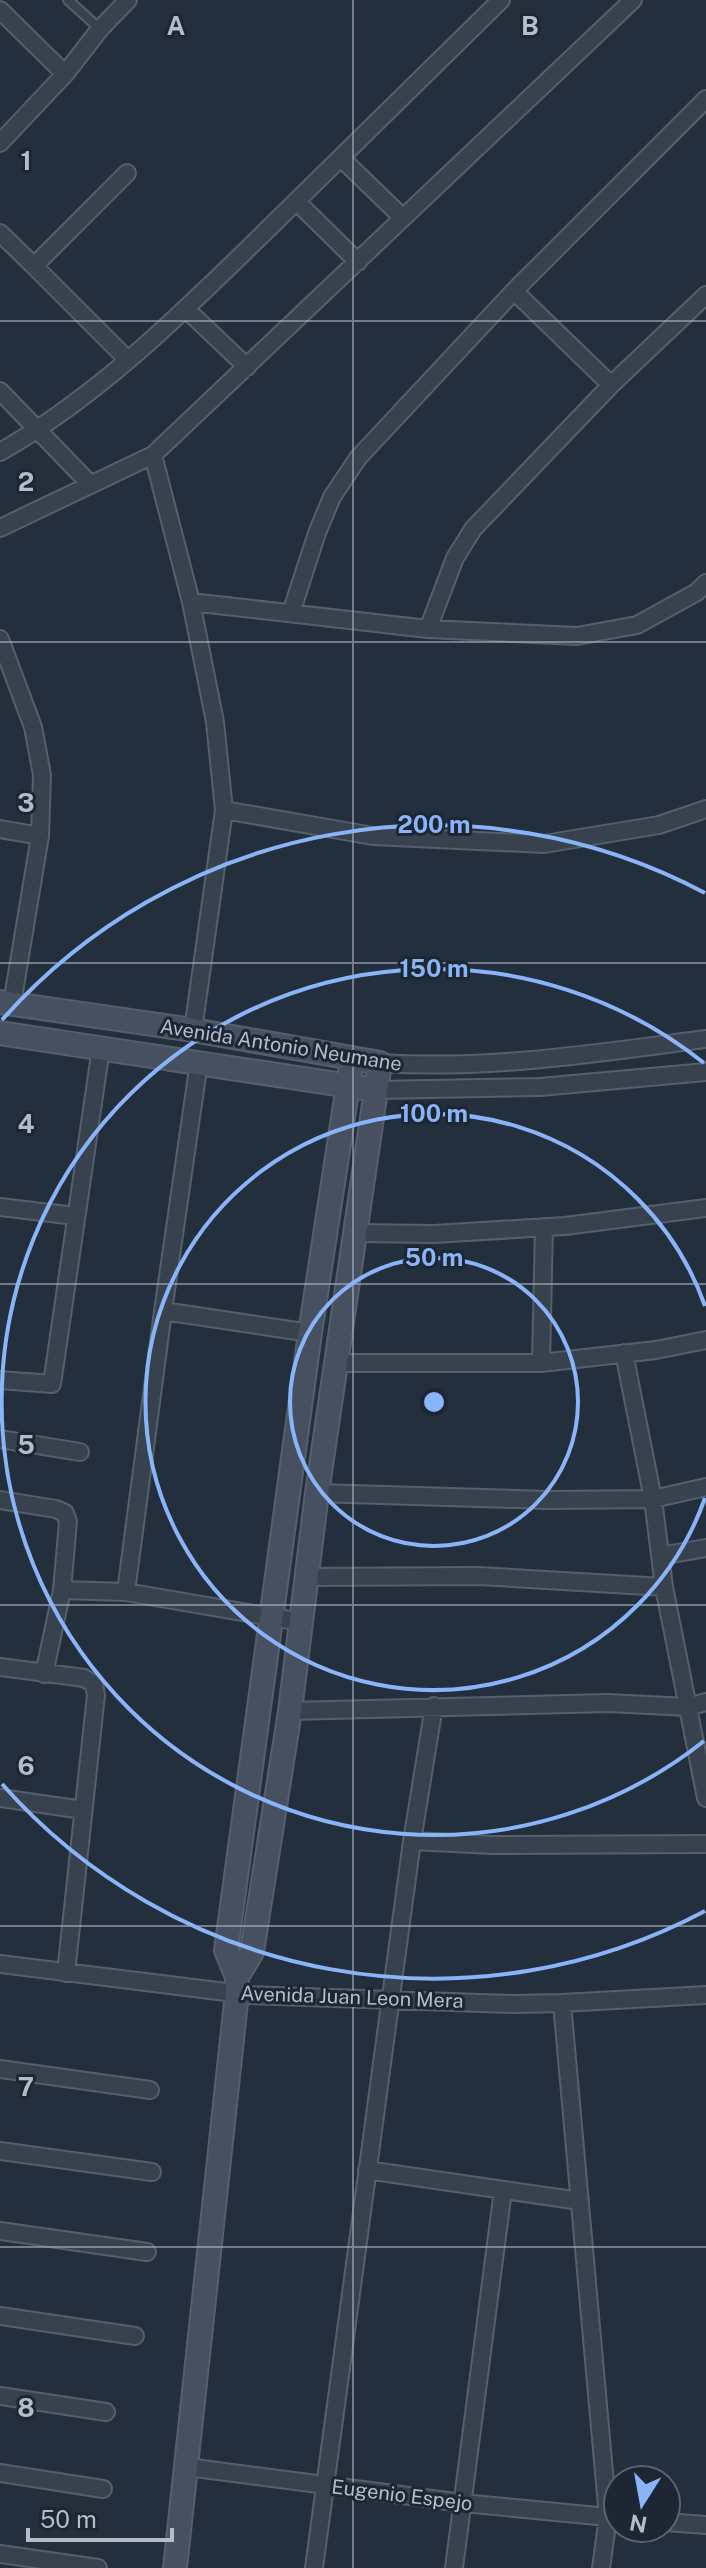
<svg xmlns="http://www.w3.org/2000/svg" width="706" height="2568" font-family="'Public Sans',sans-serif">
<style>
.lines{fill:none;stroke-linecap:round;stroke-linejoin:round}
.lane-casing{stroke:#565f6c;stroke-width:12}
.street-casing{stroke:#565f6c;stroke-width:20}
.secondary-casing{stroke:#565f6c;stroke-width:26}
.lane{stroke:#38414e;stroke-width:8}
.street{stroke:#38414e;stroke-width:16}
.secondary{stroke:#465061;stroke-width:22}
.grid{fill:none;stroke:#b4bcc9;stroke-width:2;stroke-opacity:0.55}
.ring{fill:none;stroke:#8ab4f8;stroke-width:4}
.labels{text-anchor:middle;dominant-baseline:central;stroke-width:6;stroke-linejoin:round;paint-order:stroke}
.street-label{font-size:20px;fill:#b4bcc9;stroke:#1d2633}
.grid-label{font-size:26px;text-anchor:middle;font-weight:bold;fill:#b4bcc9;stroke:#1d2633;stroke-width:6;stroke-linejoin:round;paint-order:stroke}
.centre{fill:#8ab4f8;stroke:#1d2633;stroke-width:4}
.ring-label{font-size:24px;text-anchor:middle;font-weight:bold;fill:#8ab4f8;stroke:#1d2633;stroke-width:6;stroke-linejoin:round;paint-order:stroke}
</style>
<rect width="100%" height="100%" fill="#242f3e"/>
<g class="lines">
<defs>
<path id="lane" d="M68 0 100 29"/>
<path id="street" d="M0 10 65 74
M0 143 65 74 100 29 128 0
M341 158 403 218
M296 201 358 262
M0 233 34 266 127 173
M34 266 128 360
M514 291 611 385
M186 309 247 367
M0 391 91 485
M0 452C102 394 187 308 271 226 348 151 424 75 501 0
M153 455 191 602 215 722 224 810 193 1030
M0 528 153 455 633 0
M191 602 428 629 577 636 637 625 697 592 706 583
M291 613 317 533 332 497 358 458 514 291 706 99
M428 629 455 558 473 529 611 385 706 295
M0 639 33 727 42 775 40 836 12 1004
M224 810 373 836 544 844 659 825 706 809
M0 829 40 836
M380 1063C489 1070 598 1053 706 1039
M375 1090 540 1087 706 1072
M0 1207 75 1216
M356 1233 434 1234 565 1226 706 1208
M163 1311 310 1333
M624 1353 653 1499 664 1587 706 1798
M337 1363H541L656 1350 706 1340
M541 1363 544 1227
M0 1380 52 1384 101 1048
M0 1439 80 1452
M317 1493 547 1500 653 1499 706 1487
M0 1500 56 1509 65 1513 68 1522 62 1590
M660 1556 706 1548
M307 1577 479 1576 664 1587
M126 1592 163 1311 199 1062
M0 1667 84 1678 94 1684 96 1695 66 1973
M44 1674 62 1590 126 1592 301 1622
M290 1711 608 1703 688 1707 706 1702
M0 1798 83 1810
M412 1841 492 1845 706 1844
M0 1964 250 1995 513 2004 562 2003 706 1995
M562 2003 608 2517 601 2568
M0 2069 150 2090
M0 2151 152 2172
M367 2170 580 2201
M0 2231 147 2252
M0 2316 135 2336
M0 2396 106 2412
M187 2467 463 2503 618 2518
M0 2473 103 2489
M666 2522 706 2525
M0 2554 98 2568
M314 2568 412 1841 434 1706
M454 2568 503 2190"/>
<path id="secondary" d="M0 1002 193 1030 380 1063 317 1493 290 1711 252 1952 237 1977
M0 1033 363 1088
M175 2568 237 1993V1977L226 1950 310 1333 352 1059"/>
</defs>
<use href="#lane" class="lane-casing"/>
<use href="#street" class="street-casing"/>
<use href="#secondary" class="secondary-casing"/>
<use href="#lane" class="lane"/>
<use href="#street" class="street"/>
<use href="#secondary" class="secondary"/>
</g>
<path class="grid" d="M353 0V2568M0 321H706M0 642H706M0 963H706M0 1284H706M0 1605H706M0 1926H706M0 2247H706"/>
<g class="ring">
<circle cx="434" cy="1402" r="144"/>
<path d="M705 1498A288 288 0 1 1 705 1306"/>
<path d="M704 1741A433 433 0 1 1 704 1063"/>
<path d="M705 1911A577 577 0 0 1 2 1784M2 1020A577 577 0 0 1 705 893"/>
</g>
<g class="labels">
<g class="street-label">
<text transform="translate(281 1045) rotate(9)">Avenida Antonio Neumane</text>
<text transform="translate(352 1997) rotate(2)">Avenida Juan Leon Mera</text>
<text transform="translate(402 2495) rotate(7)">Eugenio Espejo</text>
</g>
</g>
<g class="grid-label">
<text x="176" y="35">A</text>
<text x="530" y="35">B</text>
<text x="26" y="170">1</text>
<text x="26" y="491">2</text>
<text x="26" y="812">3</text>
<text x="26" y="1133">4</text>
<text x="26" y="1454">5</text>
<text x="26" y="1775">6</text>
<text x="26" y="2096">7</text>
<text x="26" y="2417">8</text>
</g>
<circle cx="434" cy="1402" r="12" class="centre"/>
<g class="ring-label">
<text x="434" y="833">200 m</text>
<text x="434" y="977">150 m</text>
<text x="434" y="1122">100 m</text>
<text x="434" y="1266">50 m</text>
</g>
<g transform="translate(642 2504) rotate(191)"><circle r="38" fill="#1d2633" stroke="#59626f" stroke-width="2"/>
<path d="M0-6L14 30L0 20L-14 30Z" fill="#8ab4f8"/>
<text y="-12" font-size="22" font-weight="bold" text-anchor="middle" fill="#b4bcc9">N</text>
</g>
<path d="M28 2528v12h144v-12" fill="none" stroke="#b4bcc9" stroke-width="4"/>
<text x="40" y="2528" font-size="24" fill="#b4bcc9" stroke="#1d2633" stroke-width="6" paint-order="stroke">50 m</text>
</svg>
